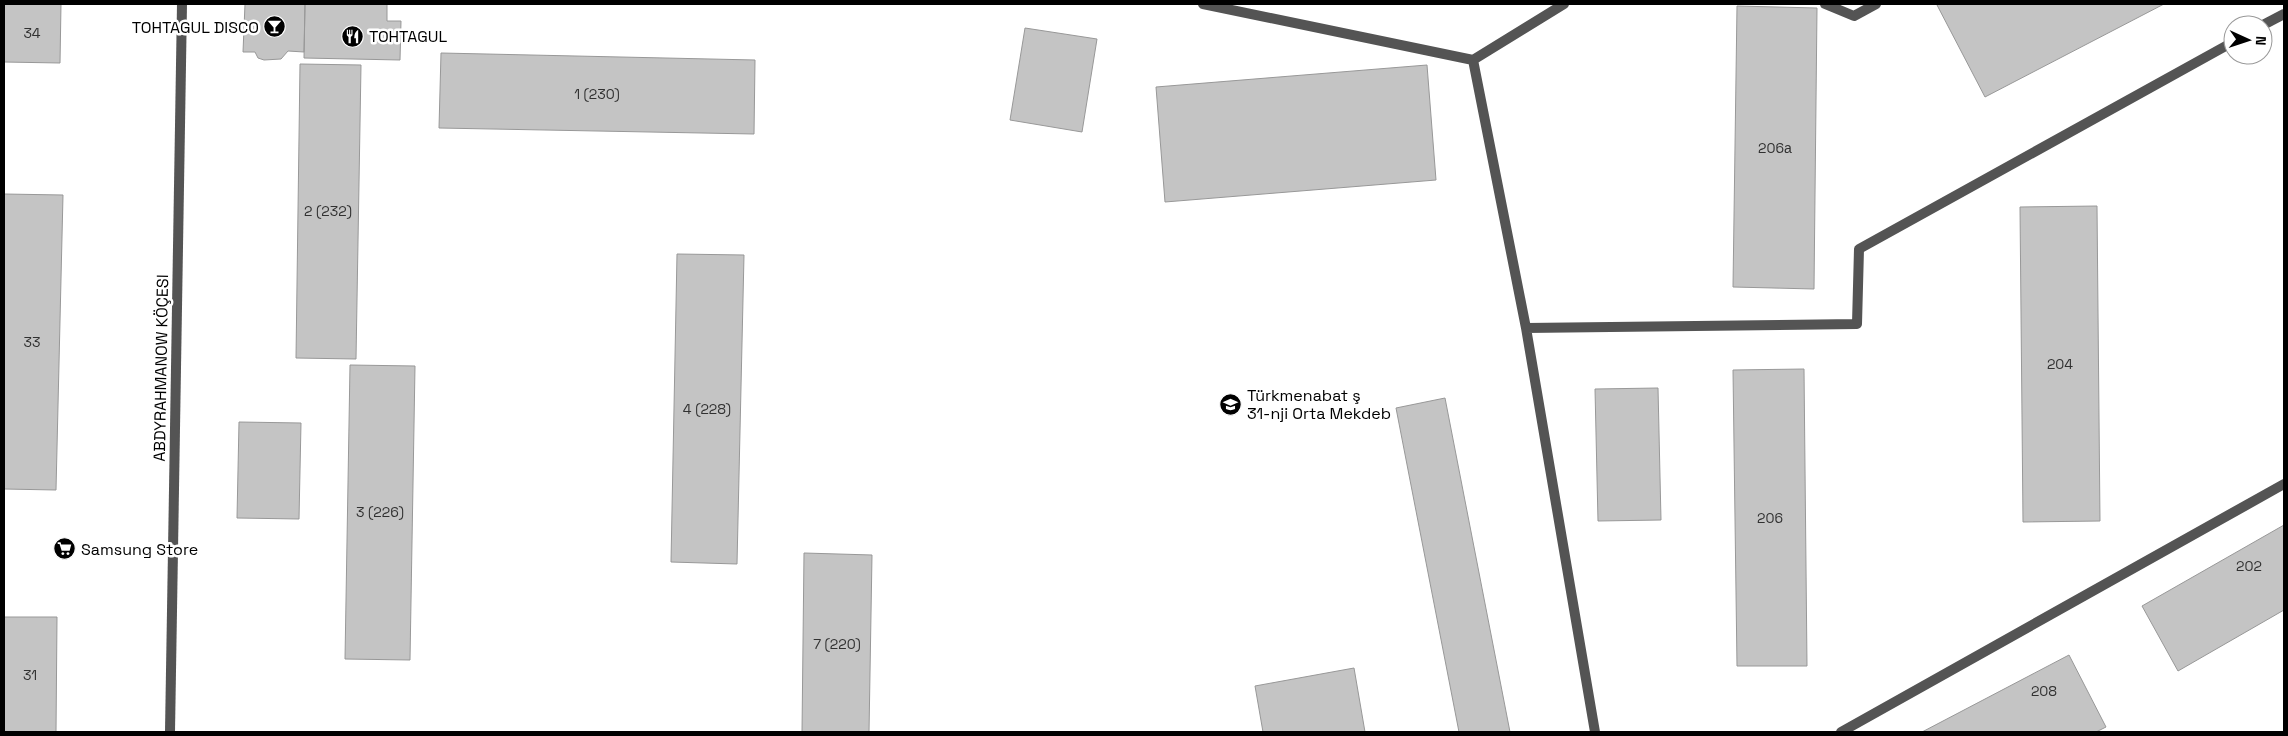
<svg xmlns="http://www.w3.org/2000/svg" width="2288" height="736" font-family="'Space Grotesk',sans-serif">
<style>
.building{fill:#c4c4c4;stroke:#989898}
.lines{fill:none;stroke-linecap:round;stroke-linejoin:round}
.lane{stroke:#545454;stroke-width:10}
.street{stroke:#545454;stroke-width:10}
.labels{text-anchor:middle;dominant-baseline:central;stroke-width:5;stroke-linejoin:round;paint-order:stroke}
.number-label{font-size:14px;fill:#313131}
.poi-label{font-size:16px;fill:#000;stroke:#fff;text-anchor:start}
.street-label{font-size:16px;fill:#000;stroke:#fff}
</style>
<rect width="100%" height="100%" fill="#fff"/>
<path class="building" d="M4 4H61L60 63 4 62Z
M245 4H305L304 52 288 51 281 59 264 60 258 58 255 52H243Z
M305 4H387V21H401L400 60 304 58Z
M1940 4H2164L1985 97 1937 5Z
M1737 6 1817 8 1814 289 1733 287Z
M1025 28 1097 39 1082 132 1010 120Z
M441 53 755 60 754 134 439 128Z
M300 64 361 65 356 359 296 358Z
M1427 65 1436 180 1165 202 1156 87Z
M4 194 63 195 56 490 4 489Z
M2097 206 2100 521 2023 522 2020 207Z
M677 254 744 255 737 564 671 562Z
M350 365 415 366 410 660 345 659Z
M1804 369 1807 666H1737L1733 370Z
M1658 388 1661 520 1598 521 1595 389Z
M1445 398 1510 732H1459L1396 408Z
M239 422 301 423 299 519 237 518Z
M2284 525V610L2178 671 2142 606Z
M804 553 872 555 869 732H802Z
M4 617H57L56 732H4Z
M2069 655 2106 727 2096 732H1922Z
M1354 668 1365 732H1263L1255 686Z"/>
<g class="lines">
<path class="lane" d="M1203 4 1473 60 1564 4
M1825 4 1854 16 1876 4
M2263 25 2284 14
M1473 60 1526 328 1857 324 1859 249 2233 42
M1526 328 1595 732
M1841 732 2284 484"/>
<path class="street" d="M170 732 182 4"/>
</g>
<defs>
<symbol id="bar-disc" viewBox="-11 -11 22 22"><circle r="9.5" fill="#000" stroke="#fff"/><path d="M-6-5H6L.8 .8V4.5H3.5V6h-7V4.5H-.8V.8Z" fill="#fff"/></symbol>
<symbol id="restaurant-disc" viewBox="-11 -11 22 22"><circle r="9.5" fill="#000" stroke="#fff"/><path d="M-5-6h1v4h1v-4h1v4h1v-4h1v5L-1.5 .5V6h-2V.5L-5-1ZM5-6V6H3V1.5H1.5Q1.5-4 5-6Z" fill="#fff"/></symbol>
<symbol id="school-disc" viewBox="-11 -11 22 22"><circle r="9.5" fill="#000" stroke="#fff"/><path d="M0-5L7-2L0 1L-7-2ZM-4 1L0 2.5L4 1V4Q0 6-4 4Z" fill="#fff"/></symbol>
<symbol id="supermarket-disc" viewBox="-11 -11 22 22"><circle r="9.5" fill="#000" stroke="#fff"/><path d="M-6-5.5h2.5l.6 2H6L4.5 2H-2.5L-4.4-4H-6ZM-1.5 3.2a1.3 1.3 0 1 0 .1 0ZM3 3.2a1.3 1.3 0 1 0 .1 0Z" fill="#fff"/></symbol>
</defs>
<g fill-rule="evenodd">
<use href="#bar-disc" x="262" y="14" width="25" height="25"/>
<use href="#restaurant-disc" x="340" y="24" width="25" height="25"/>
<use href="#school-disc" x="1218" y="392" width="25" height="25"/>
<use href="#supermarket-disc" x="52" y="536" width="25" height="25"/>
</g>
<g class="labels">
<g class="number-label">
<text x="32" y="33">34</text>
<text x="597" y="94">1 (230)</text>
<text x="1775" y="148">206а</text>
<text x="328" y="211">2 (232)</text>
<text x="32" y="342">33</text>
<text x="2060" y="364">204</text>
<text x="707" y="409">4 (228)</text>
<text x="380" y="512">3 (226)</text>
<text x="1770" y="518">206</text>
<text x="2249" y="566">202</text>
<text x="837" y="644">7 (220)</text>
<text x="30" y="675">31</text>
<text x="2044" y="691">208</text>
</g>
<g class="poi-label">
<text x="259" y="27" text-anchor="end">TOHTAGUL DISCO</text>
<text x="369" y="36">TOHTAGUL</text>
<text x="1247" y="395">Türkmenabat ş<tspan x="1247" dy="18">31-nji Orta Mekdeb</tspan></text>
<text x="81" y="549">Samsung Store</text>
</g>
<g class="street-label">
<text transform="translate(161 368) rotate(-89)">ABDYRAHMANOW KÖÇESI</text>
</g>
</g>
<rect width="2288" height="736" fill="none" stroke="#000000" stroke-width="10"/>
<g transform="translate(2248 40) rotate(93)"><circle r="24" fill="#ffffff" stroke="#999999"/>
<path d="M0-4L9 19L0 12L-9 19Z" fill="#000000"/>
<text y="-8" font-size="14" font-weight="bold" text-anchor="middle" fill="#000000">N</text>
</g>
</svg>
